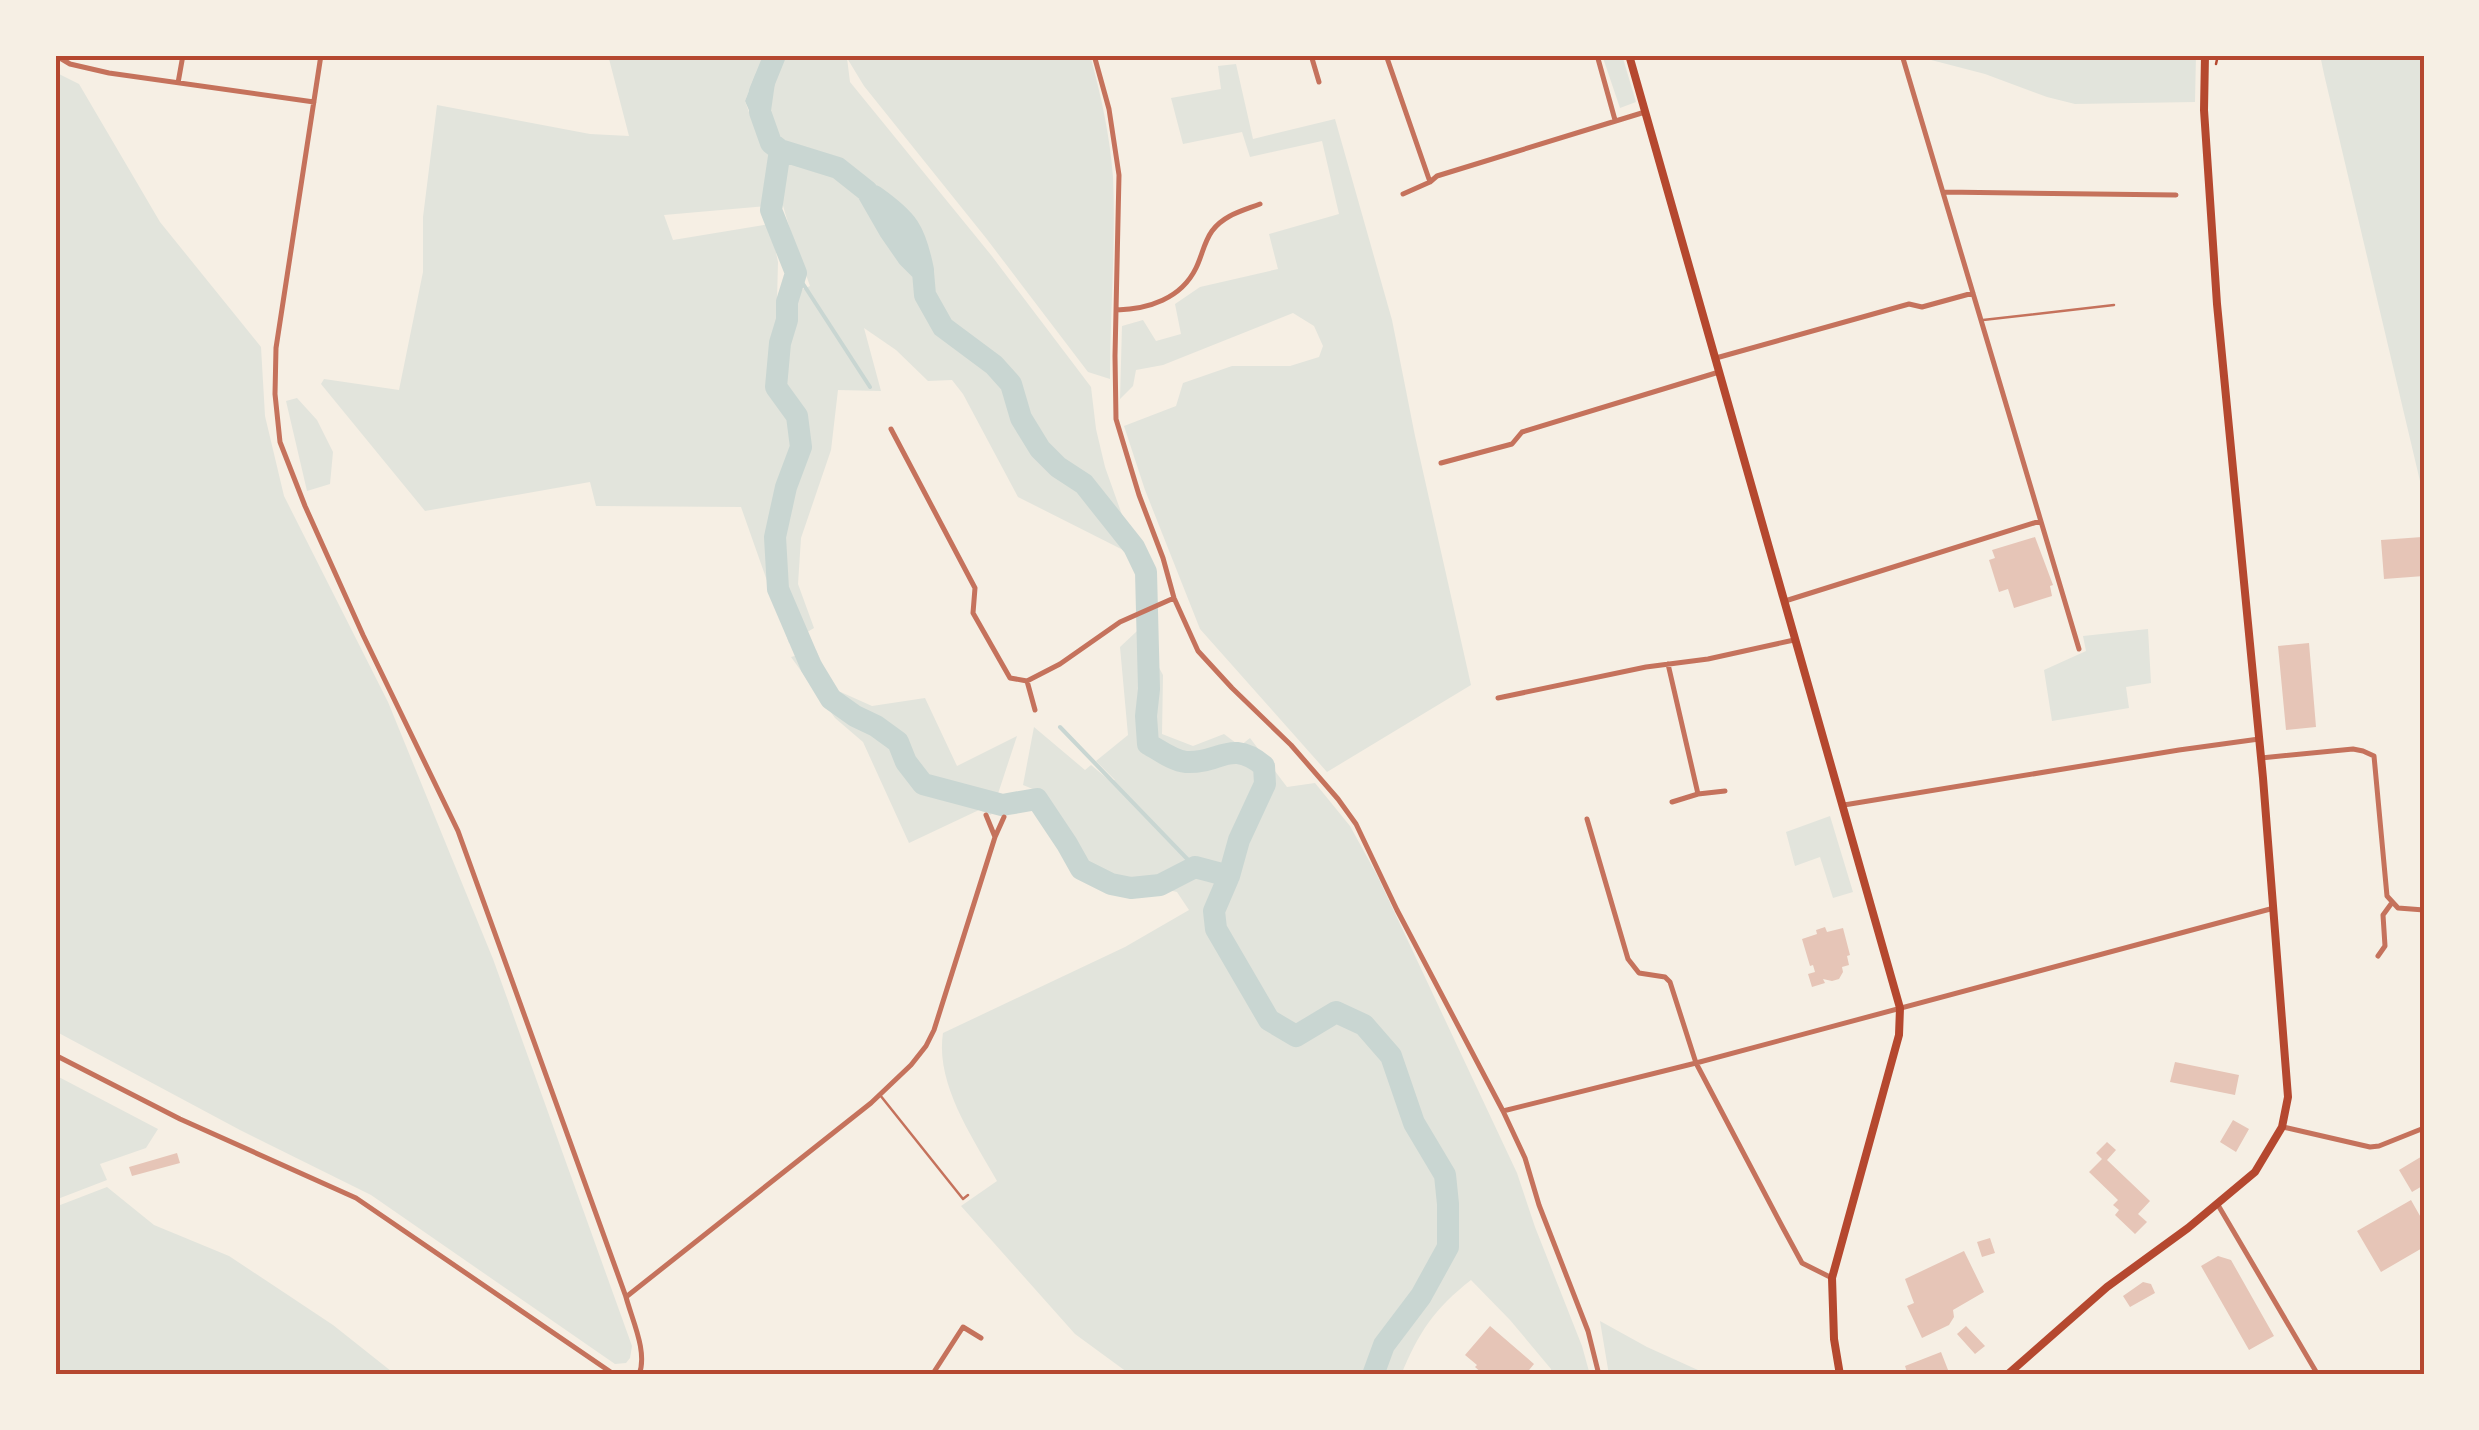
<svg xmlns="http://www.w3.org/2000/svg" width="2479" height="1430" font-family="Manrope,sans-serif">
  <style>
    .green { fill: #e2e4dc }
    .water { fill: #c9d6d2 }
    .lines { fill: none; stroke-linecap: round; stroke-linejoin: round }
    .stream { stroke: #c9d6d2; stroke-width: 4 }
    .river { stroke: #c9d6d2; stroke-width: 22 }
    .building { fill: #e6c5b7 }
    .path { stroke: #b5482f; stroke-width: 2.5 }
    .service { stroke: #c5725c; stroke-width: 2.5 }
    .minor { stroke: #c5725c; stroke-width: 5 }
    .secondary { stroke: #b5482f; stroke-width: 8 }
    .neatline { fill: none; stroke: #b5482f; stroke-width: 4 }
  </style>
  <rect width="100%" height="100%" fill="#f6efe4"/>
  <!-- green -->
  <path class="green" d="M 608,55 L 768,55 L 755,75 L 745,101 L 750,115 L 770,147 L 772,161 L 765,186 L 766,206 L 664,215 L 673,240 L 770,224 L 778,262 L 777,301 L 810,286 C 791,233 769,175 770,118 C 770,97 775,75 779,55 L 1090,55 C 1101,95 1110,136 1113,177 C 1116,245 1110,312 1110,379 L 1088,372 L 986,238 L 864,86 L 847,58 L 850,82 L 991,255 L 1091,387 L 1096,429 L 1105,467 L 1137,557 L 1018,497 L 963,394 L 952,380 L 928,381 L 896,350 L 864,328 L 881,391 L 838,390 L 831,450 L 801,538 L 798,584 L 814,628 L 789,643 L 741,507 L 596,506 L 590,482 L 425,511 L 321,384 L 324,379 L 399,390 L 423,272 L 423,217 L 437,105 L 590,134 L 629,136 Z
    M 1602,55 L 1622,55 L 1636,102 L 1620,108 Z
    M 1912,55 L 2196,55 L 2195,102 L 2075,104 L 2047,97 L 1985,74 Z
    M 2320,55 L 2424,55 L 2424,498 L 2324,74 Z
    M 1236,64 L 1253,139 L 1335,119 L 1392,320 L 1415,436 L 1471,685 L 1327,772 L 1200,629 L 1145,490 L 1124,426 L 1176,406 L 1183,383 L 1232,366 L 1290,366 L 1319,357 L 1323,346 L 1314,326 L 1293,313 L 1163,365 L 1136,370 L 1133,386 L 1120,399 L 1122,326 L 1143,320 L 1156,341 L 1181,334 L 1175,304 L 1200,287 L 1278,269 L 1269,234 L 1339,214 L 1322,141 L 1250,157 L 1242,132 L 1183,144 L 1171,98 L 1221,89 L 1218,66 Z
    M 55,72 L 79,84 L 160,222 L 261,347 L 265,416 L 284,496 L 388,702 L 493,959 L 632,1346 L 630,1358 L 626,1363 L 615,1364 L 371,1195 L 240,1130 L 55,1031 Z
    M 297,398 L 317,420 L 333,452 L 330,484 L 307,491 L 286,401 Z
    M 1152,617 L 1157,664 L 1163,675 L 1162,734 L 1193,746 L 1224,734 L 1240,746 L 1250,738 L 1287,787 L 1315,783 L 1350,826 L 1377,875 L 1517,1173 L 1535,1227 L 1582,1346 L 1590,1375 L 1551,1375 L 1551,1369 L 1510,1320 L 1471,1280 C 1434,1309 1419,1332 1401,1375 L 1131,1375 L 1075,1334 L 961,1206 L 997,1181 C 973,1138 935,1084 943,1033 L 1125,947 L 1189,910 L 1177,892 L 1164,889 L 1163,881 L 1142,883 L 1113,880 L 1083,866 L 1040,792 L 1023,785 L 1034,727 L 1085,770 L 1091,765 L 1110,781 L 1115,780 L 1096,761 L 1128,735 L 1120,647 Z
    M 2148,629 L 2151,683 L 2126,687 L 2129,708 L 2052,721 L 2044,670 L 2086,651 L 2083,636 Z
    M 816,650 L 834,689 L 872,706 L 925,698 L 957,766 L 1017,736 L 991,815 L 979,810 L 909,843 L 863,742 L 835,718 L 791,657 Z
    M 1830,816 L 1853,892 L 1833,898 L 1820,857 L 1795,866 L 1786,832 Z
    M 55,1075 L 158,1129 L 146,1148 L 100,1164 L 107,1180 L 55,1200 Z
    M 107,1187 L 154,1225 L 229,1256 L 333,1325 L 396,1375 L 55,1375 L 55,1207 Z
    M 1600,1321 L 1647,1347 L 1709,1375 L 1609,1375 Z"/>
  <!-- water -->
  <path class="water" d="M 768,55 L 779,55 L 770,118 L 756,127 L 745,101 L 755,75 Z"/>
  <g class="lines">
    <!-- stream -->
    <path class="stream" d="M 796,273 L 870,387
      M 1060,727 L 1195,867"/>
    <!-- river -->
    <path class="river" d="M 775,55 L 760,92 L 760,112 L 771,143 L 780,150 L 838,168 L 867,191 L 890,231 L 908,257 L 923,272 L 925,295 L 943,327 L 994,365 L 1011,384 L 1021,418 L 1040,449 L 1058,467 L 1084,484 L 1134,547 L 1146,572 L 1149,689 L 1146,716 L 1148,744 C 1159,750 1173,761 1186,762 C 1220,764 1230,738 1264,766 L 1265,784 L 1239,840 L 1229,876 L 1214,911 L 1216,929 L 1269,1020 L 1296,1036 L 1336,1012 L 1364,1025 L 1391,1056 L 1414,1123 L 1445,1175 L 1448,1204 L 1448,1247 L 1421,1296 L 1384,1345 L 1373,1375
      M 780,150 L 771,210 L 796,273 L 787,302 L 787,320 L 780,343 L 776,387 L 797,416 L 801,447 L 786,487 L 775,537 L 778,589 L 811,666 L 831,699 L 855,716 L 876,726 L 898,742 L 906,762 L 923,784 L 1002,805 L 1037,799 L 1067,844 L 1081,869 L 1111,884 L 1131,888 L 1160,885 L 1195,867 L 1229,876
      M 874,196 C 908,220 915,230 923,270"/>
  </g>
  <!-- building -->
  <path class="building" d="M 2035,537 L 2053,585 L 2050,586 L 2052,596 L 2014,608 L 2008,589 L 1999,592 L 1989,560 L 1995,558 L 1992,550 Z
    M 2422,537 L 2424,576 L 2384,579 L 2381,540 Z
    M 2309,643 L 2316,727 L 2286,730 L 2278,646 Z
    M 1825,927 L 1827,932 L 1843,928 L 1850,955 L 1847,956 L 1849,965 L 1842,967 L 1843,972 L 1839,979 L 1832,981 L 1823,979 L 1825,983 L 1812,987 L 1808,974 L 1815,972 L 1813,965 L 1810,966 L 1802,939 L 1817,934 L 1816,930 Z
    M 2175,1062 L 2239,1075 L 2235,1095 L 2170,1082 Z
    M 2233,1120 L 2249,1129 L 2236,1152 L 2220,1142 Z
    M 2107,1142 L 2116,1150 L 2107,1160 L 2150,1201 L 2138,1214 L 2147,1222 L 2135,1234 L 2115,1215 L 2119,1210 L 2113,1205 L 2118,1200 L 2089,1172 L 2102,1159 L 2096,1153 Z
    M 177,1153 L 180,1163 L 132,1176 L 129,1167 Z
    M 2424,1155 L 2424,1185 L 2412,1192 L 2399,1170 Z
    M 2411,1200 L 2424,1223 L 2424,1247 L 2381,1272 L 2357,1231 Z
    M 1990,1238 L 1995,1253 L 1982,1257 L 1977,1242 Z
    M 1964,1251 L 1984,1292 L 1953,1310 L 1954,1317 L 1949,1325 L 1922,1338 L 1907,1306 L 1914,1303 L 1905,1279 Z
    M 2218,1256 L 2231,1260 L 2274,1336 L 2249,1350 L 2201,1266 Z
    M 2143,1282 L 2151,1284 L 2155,1293 L 2130,1307 L 2123,1296 Z
    M 1490,1326 L 1534,1364 L 1525,1375 L 1484,1375 L 1475,1367 L 1477,1365 L 1465,1355 Z
    M 1966,1326 L 1985,1346 L 1975,1354 L 1957,1334 Z
    M 1941,1352 L 1950,1375 L 1908,1375 L 1905,1366 Z"/>
  <g class="lines">
    <!-- path -->
    <path class="path" d="M 2216,64 L 2218,55"/>
    <!-- service -->
    <path class="service" d="M 1983,320 L 2114,305
      M 880,1095 L 963,1199 L 968,1195"/>
    <!-- minor -->
    <path class="minor" d="M 55,55 L 70,64 L 109,73 L 314,102
      M 321,55 L 276,348 L 275,394 L 280,442 L 305,506 L 363,635 L 458,831 L 626,1297 C 632,1320 648,1352 639,1375
      M 1094,55 L 1109,109 L 1119,175 L 1115,356 L 1116,419 L 1139,495 L 1163,558 L 1174,598 L 1198,651 L 1232,688 L 1291,745 L 1338,799 L 1356,824 L 1397,910 L 1503,1111 L 1525,1158 L 1539,1205 L 1588,1331 L 1599,1375
      M 1311,55 L 1319,82
      M 1386,55 L 1430,182
      M 1597,55 L 1615,120
      M 1902,55 L 2079,649
      M 178,83 L 183,55
      M 1943,192 L 2176,195
      M 1403,194 L 1430,182 L 1437,176 L 1645,112
      M 1117,310 C 1148,309 1181,299 1196,268 C 1202,256 1204,242 1212,231 C 1224,215 1242,211 1260,204
      M 1716,358 L 1909,304 L 1922,307 L 1973,293
      M 891,429 L 975,588 L 973,613 L 1010,678 L 1027,681 L 1060,664 L 1120,622 L 1174,598
      M 1441,463 L 1512,444 L 1522,432 L 1719,372
      M 1785,601 L 2040,521
      M 1668,664 L 1698,794 L 1725,791
      M 1027,681 L 1035,710
      M 1498,698 L 1646,667 L 1708,659 L 1794,640
      M 2261,758 L 2353,749 L 2363,751 L 2374,756 L 2387,896 L 2398,908 L 2424,910
      M 1672,802 L 1698,794
      M 1844,805 L 2179,750 L 2259,739
      M 1587,819 L 1628,959 L 1639,973 L 1665,977 L 1670,982 L 1696,1063 L 1783,1228 L 1802,1263 L 1832,1278
      M 995,837 L 1004,817
      M 2378,956 L 2385,946 L 2383,915 L 2391,904
      M 55,1055 L 180,1119 L 356,1198 L 615,1375
      M 1503,1111 L 1696,1063 L 2274,908
      M 2283,1127 L 2370,1147 L 2379,1146 L 2424,1128
      M 2218,1205 L 2318,1375
      M 626,1297 L 871,1103 L 911,1065 L 926,1046 L 934,1030 L 995,837 L 986,815
      M 932,1375 L 963,1327 L 981,1338"/>
    <!-- secondary -->
    <path class="secondary" d="M 1629,55 L 1900,1008 L 1899,1035 L 1832,1278 L 1834,1339 L 1840,1375
      M 2007,1375 L 2107,1287 L 2188,1228 L 2255,1172 L 2282,1127 L 2288,1097 L 2263,778 L 2217,304 L 2204,110 L 2205,55"/>
  </g>
  <!-- border -->
  <rect width="2479" height="1430" fill="none" stroke="#f6efe4" stroke-width="115"/>
  <rect x="58" y="58" width="2364" height="1314" class="neatline"/>
</svg>
